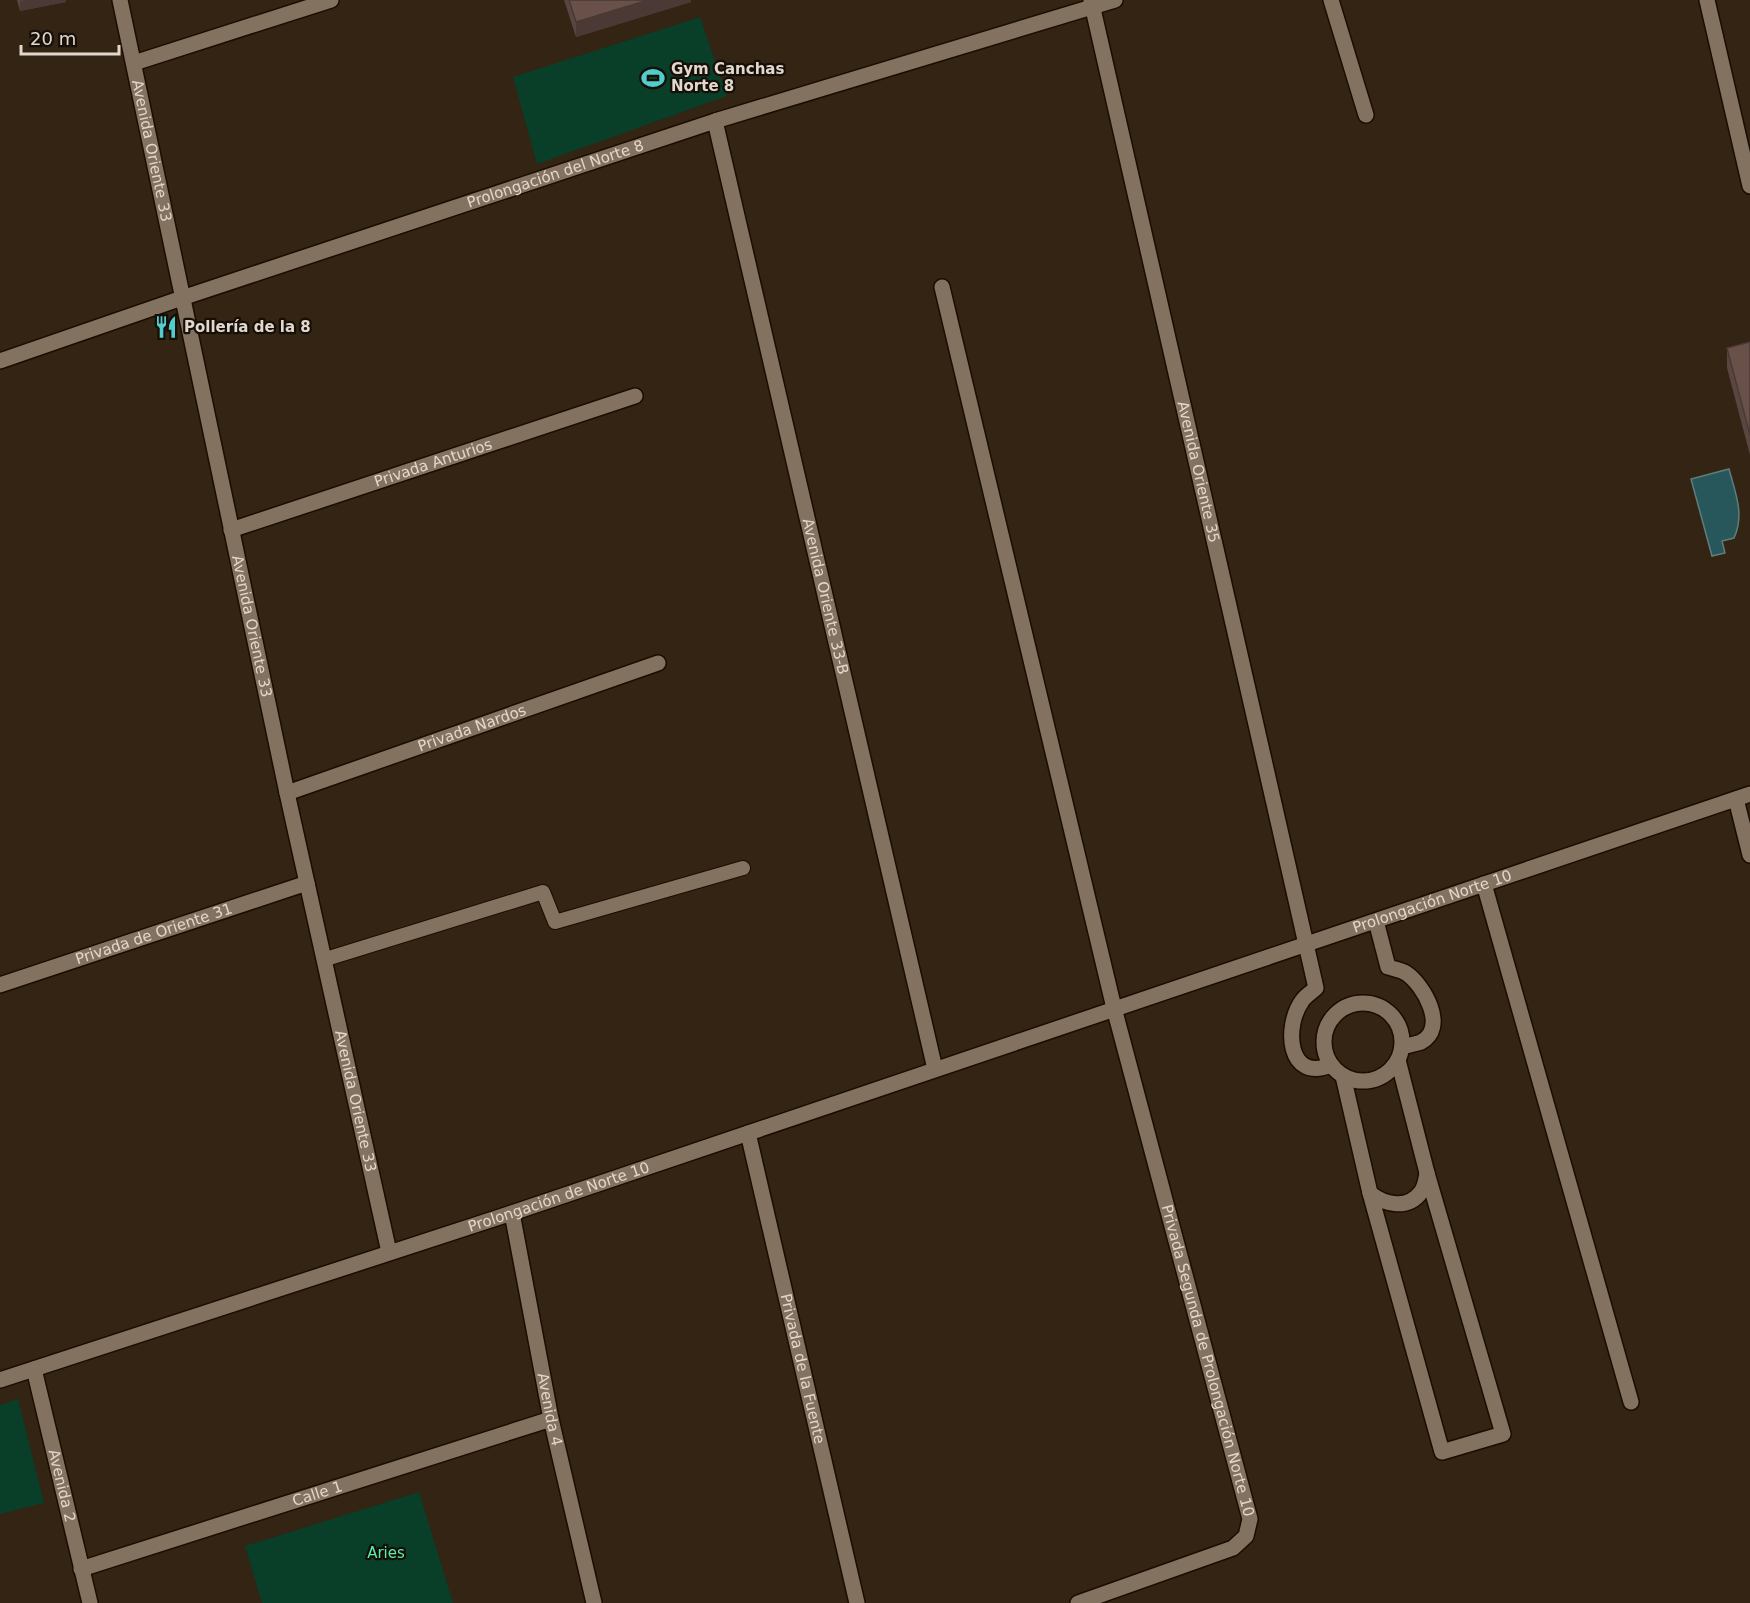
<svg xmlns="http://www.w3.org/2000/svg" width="1750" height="1603" font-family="'DejaVu Sans',sans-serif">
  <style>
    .green { fill: #093e29 }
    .water { fill: #28575b; stroke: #607d7d; stroke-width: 1.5 }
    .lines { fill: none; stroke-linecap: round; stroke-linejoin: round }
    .service-casing { stroke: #1a0d01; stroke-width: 16 }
    .minor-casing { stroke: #1a0d01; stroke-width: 18 }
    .service { stroke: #847260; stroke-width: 14 }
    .minor { stroke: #847260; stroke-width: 15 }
    .wall { fill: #5a4640 }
    .shaded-wall { fill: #4a3934 }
    .building { fill: #69514a; stroke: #4a3934; stroke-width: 1.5 }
    .labels { text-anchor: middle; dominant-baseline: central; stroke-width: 4.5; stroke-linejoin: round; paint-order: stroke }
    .poi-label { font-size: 15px; font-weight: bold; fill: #e2d7cd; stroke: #150f08; text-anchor: start }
    .street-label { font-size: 15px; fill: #e2d7cd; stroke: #150f08 }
    .park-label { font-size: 15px; fill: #58eead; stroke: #150f08 }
  </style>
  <rect width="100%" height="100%" fill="#332414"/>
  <!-- green -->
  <path class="green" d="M 700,17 L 727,96 L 537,164 L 513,77 Z
    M 18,1399 L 44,1503 L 0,1514 L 0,1405 Z
    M 419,1492 L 453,1603 L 262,1603 L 245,1546 Z"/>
  <!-- water -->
  <path class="water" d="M 1729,469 C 1735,492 1745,514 1734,538 L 1722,541 L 1725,553 L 1712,556 L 1691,479 Z"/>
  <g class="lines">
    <!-- service casing -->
    <g class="service-casing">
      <path id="service" d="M 326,959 L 543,892 L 555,922 L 743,868"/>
    </g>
    <!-- minor casing -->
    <g class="minor-casing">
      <g id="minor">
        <path id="s1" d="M 120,0 L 287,793 L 389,1252"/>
        <path id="s2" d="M 1091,0 L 1316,988 C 1312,992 1305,996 1302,1001 C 1284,1026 1287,1083 1331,1065"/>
        <path d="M 1331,0 L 1366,115"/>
        <path d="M 1707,0 L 1750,186"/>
        <path d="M 134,63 L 331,0"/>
        <path id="s3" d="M 715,121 L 935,1069"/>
        <path id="s4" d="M 942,287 L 1114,1008 L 1250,1519 L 1246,1536 L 1233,1548 L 1078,1603"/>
        <path id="s5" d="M 0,361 L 182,298 L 715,121 L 1115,0"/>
        <path id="s6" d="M 231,530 L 635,396"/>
        <path id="s7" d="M 287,793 L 658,663"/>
        <path d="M 1736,799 L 1750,855"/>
        <path d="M 1484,884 L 1631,1402"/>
        <path d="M 1376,921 L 1388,967 C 1394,969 1401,970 1406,973 C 1424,985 1448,1028 1421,1042 C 1416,1044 1408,1045 1403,1047"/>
        <path id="s8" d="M 0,985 L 307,883"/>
        <circle cx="1363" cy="1042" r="39"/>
        <path d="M 1343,1076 L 1370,1193 C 1385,1205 1408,1210 1421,1192 C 1425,1187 1426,1179 1427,1173 L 1398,1060"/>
        <path id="s9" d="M 748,1133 L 857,1603"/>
        <path d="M 1370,1193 L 1442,1452 L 1503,1434 L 1427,1173"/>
        <path id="s10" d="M 512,1213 L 551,1419 L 594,1603"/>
        <path id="s11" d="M 34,1369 L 90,1603"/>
        <path id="s12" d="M 0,1380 L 512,1213 L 1750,794"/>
        <path id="s13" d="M 81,1569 L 551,1419"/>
      </g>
    </g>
    <!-- service -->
    <use href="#service" class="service"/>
    <!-- minor -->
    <use href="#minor" class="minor"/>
  </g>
  <!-- wall -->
  <path class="wall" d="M 17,0 L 66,0 L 66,2 L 20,11 Z
    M 564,0 L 691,0 L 691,2 L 576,37 Z
    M 1750,342 L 1750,455 L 1727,368 L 1727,348 Z"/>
  <!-- shaded-wall -->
  <path class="shaded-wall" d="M 26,0 L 66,0 L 66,2 L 20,11 L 20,1 Z
    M 648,0 L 691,0 L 691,2 L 576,37 L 576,22 Z"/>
  <!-- building -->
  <path class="building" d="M 569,0 L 648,0 L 576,22 Z
    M 1750,342 L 1750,435 L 1727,348 Z"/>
  <!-- icons -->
  <defs>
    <g id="stadium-bare" transform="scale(1.8)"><path d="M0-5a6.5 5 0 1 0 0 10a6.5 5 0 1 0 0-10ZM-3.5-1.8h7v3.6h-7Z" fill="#52cdcd" stroke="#150f08" stroke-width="2.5" paint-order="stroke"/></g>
    <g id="restaurant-bare" transform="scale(1.8)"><path d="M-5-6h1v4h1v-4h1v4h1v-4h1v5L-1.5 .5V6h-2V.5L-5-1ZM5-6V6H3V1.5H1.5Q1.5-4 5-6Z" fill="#52cdcd" stroke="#150f08" stroke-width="2.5" paint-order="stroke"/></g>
  </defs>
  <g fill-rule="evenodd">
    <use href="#stadium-bare" x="653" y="78"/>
    <use href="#restaurant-bare" x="166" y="327"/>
  </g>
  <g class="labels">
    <!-- poi labels -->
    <g class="poi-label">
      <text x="671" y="69">Gym Canchas<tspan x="671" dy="17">Norte 8</tspan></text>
      <text x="184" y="327">Pollería de la 8</text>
    </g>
    <!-- street labels -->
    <g class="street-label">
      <text stroke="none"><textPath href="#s1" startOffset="154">Avenida Oriente 33</textPath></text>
      <text stroke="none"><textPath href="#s5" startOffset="586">Prolongación del Norte 8</textPath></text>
      <text stroke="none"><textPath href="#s6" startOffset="213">Privada Anturios</textPath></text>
      <text stroke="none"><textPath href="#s2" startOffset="484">Avenida Oriente 35</textPath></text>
      <text stroke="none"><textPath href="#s3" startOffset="488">Avenida Oriente 33-B</textPath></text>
      <text stroke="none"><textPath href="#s1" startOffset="640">Avenida Oriente 33</textPath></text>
      <text stroke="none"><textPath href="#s7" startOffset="196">Privada Nardos</textPath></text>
      <text stroke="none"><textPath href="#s12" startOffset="1510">Prolongación Norte 10</textPath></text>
      <text stroke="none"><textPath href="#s8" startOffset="162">Privada de Oriente 31</textPath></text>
      <text stroke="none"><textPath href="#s1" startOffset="1126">Avenida Oriente 33</textPath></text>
      <text stroke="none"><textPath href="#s12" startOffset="588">Prolongación de Norte 10</textPath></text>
      <text stroke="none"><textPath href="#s4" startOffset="1106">Privada Segunda de Prolongación Norte 10</textPath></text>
      <text stroke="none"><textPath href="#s9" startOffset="242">Privada de la Fuente</textPath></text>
      <text stroke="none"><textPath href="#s10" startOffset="200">Avenida 4</textPath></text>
      <text stroke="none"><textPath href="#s11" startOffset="120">Avenida 2</textPath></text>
      <text stroke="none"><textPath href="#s13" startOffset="248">Calle 1</textPath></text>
    </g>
    <!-- park labels -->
    <g class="park-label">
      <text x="386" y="1553">Aries</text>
    </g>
  </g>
  <!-- scale -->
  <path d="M21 45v9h98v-9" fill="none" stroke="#e2d7cd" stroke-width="3"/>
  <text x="30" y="45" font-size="18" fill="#e2d7cd" stroke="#150f08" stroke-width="4.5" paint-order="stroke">20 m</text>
</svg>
